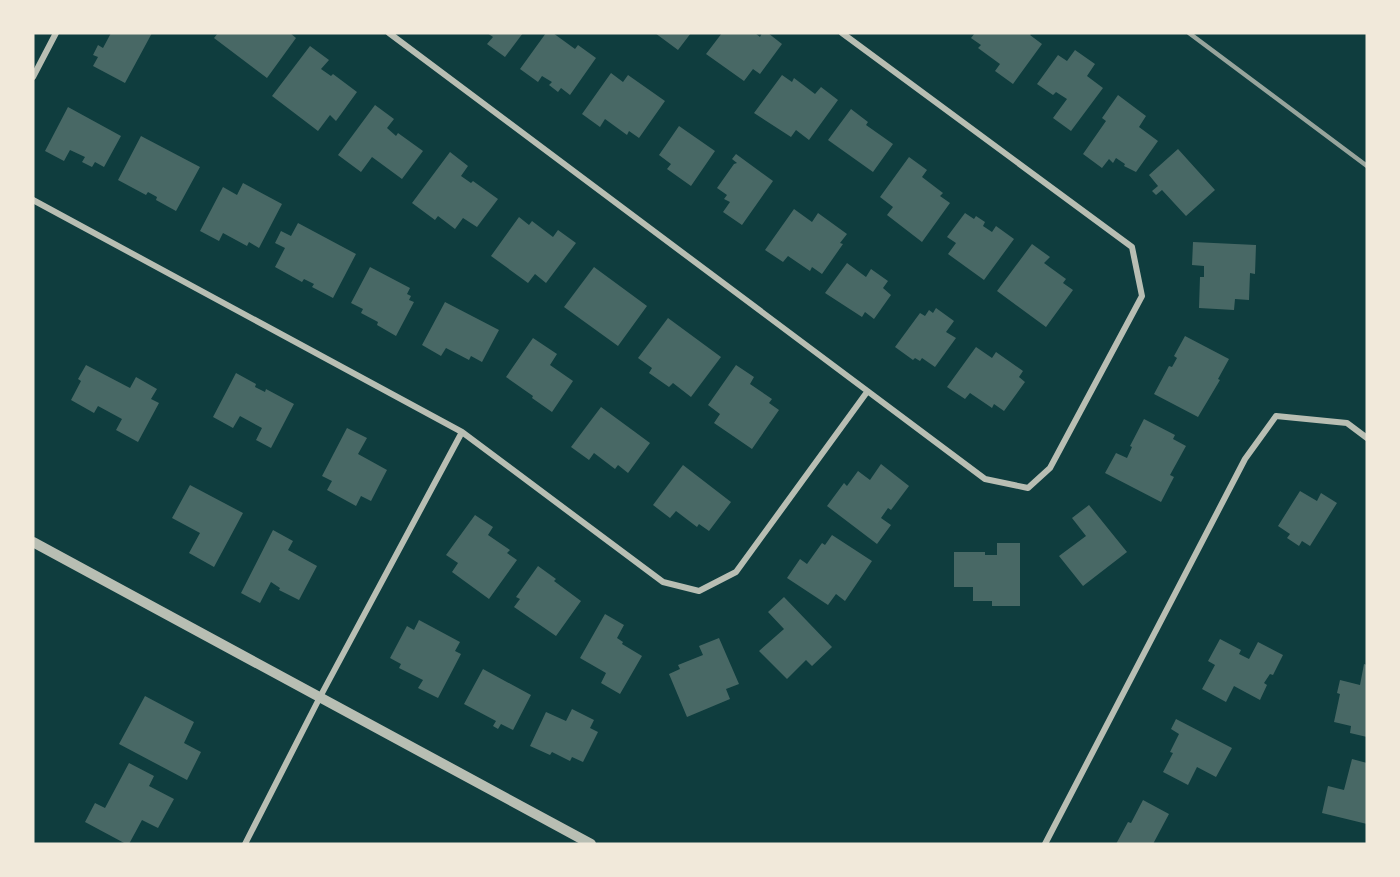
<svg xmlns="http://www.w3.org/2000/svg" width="1400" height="877" font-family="'Source Sans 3',sans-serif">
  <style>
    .building { fill: #486865 }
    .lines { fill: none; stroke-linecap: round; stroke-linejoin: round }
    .minor { stroke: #b8beb3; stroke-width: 6 }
    .tertiary { stroke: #b8beb3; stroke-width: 10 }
    .rail { stroke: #97a49c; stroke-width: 4.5 }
  </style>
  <rect width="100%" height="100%" fill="#0f3d3e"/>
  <!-- building -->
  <path class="building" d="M 111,33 L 152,33 L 125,83 L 93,66 L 98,57 L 93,55 L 98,45 L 103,48 Z
    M 218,33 L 290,33 L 296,38 L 267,78 L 214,38 Z
    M 487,33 L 523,33 L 505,57 L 487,44 L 493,37 Z
    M 546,33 L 553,33 L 575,49 L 578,45 L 596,58 L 570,95 L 561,88 L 558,92 L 549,85 L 552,82 L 542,76 L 538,82 L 520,69 Z
    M 655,33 L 691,33 L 678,50 Z
    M 722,33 L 755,33 L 760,37 L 762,33 L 768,33 L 782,44 L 760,74 L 753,69 L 744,81 L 706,54 Z
    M 975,33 L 1032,33 L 1030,35 L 1042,44 L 1013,84 L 995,71 L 1000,64 L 978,48 L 981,45 L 971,38 Z
    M 310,46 L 329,60 L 321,69 L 331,76 L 333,74 L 357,92 L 336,121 L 330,115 L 318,131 L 272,96 Z
    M 1075,50 L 1095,64 L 1087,76 L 1103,88 L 1071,131 L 1053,118 L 1067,99 L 1056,92 L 1053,95 L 1037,84 L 1058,55 L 1067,61 Z
    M 611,73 L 623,82 L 628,75 L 665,101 L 639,138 L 629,131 L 627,135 L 605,119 L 600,127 L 582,114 Z
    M 782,75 L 792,82 L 794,78 L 815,94 L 821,87 L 838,100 L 809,140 L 796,130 L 791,137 L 754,113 Z
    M 1118,95 L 1146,116 L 1139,127 L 1158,141 L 1136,172 L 1124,166 L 1125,164 L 1116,158 L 1113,163 L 1109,159 L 1102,168 L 1083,154 L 1106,121 L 1102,118 Z
    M 375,105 L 394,119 L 387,128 L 396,136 L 398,133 L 423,151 L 402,179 L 372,157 L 361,172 L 338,155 Z
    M 68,107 L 121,136 L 104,167 L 95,162 L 92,167 L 82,162 L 85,157 L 70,150 L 64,161 L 45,151 Z
    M 851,109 L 868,122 L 866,125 L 893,144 L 873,172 L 828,140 Z
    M 679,126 L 715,151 L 691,186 L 667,169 L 671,164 L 659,155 Z
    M 141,136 L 200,167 L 176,211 L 156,200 L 157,197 L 148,192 L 146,195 L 118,180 Z
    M 1178,149 L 1215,190 L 1186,216 L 1162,190 L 1156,195 L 1152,191 L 1158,186 L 1149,175 Z
    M 450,152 L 468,166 L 461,176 L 471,183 L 473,181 L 498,199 L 477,227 L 463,218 L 455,229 L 438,216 L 435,220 L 412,203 Z
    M 736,154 L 773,181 L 742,225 L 723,212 L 730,202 L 724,199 L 727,195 L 717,188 L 734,164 L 737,163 L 732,159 Z
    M 909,157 L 927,170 L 922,177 L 943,193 L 940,196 L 950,203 L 922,242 L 887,215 L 893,207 L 880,197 Z
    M 243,183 L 282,204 L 259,248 L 249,242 L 247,246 L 223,233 L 219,241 L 200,231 L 223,187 L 237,195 Z
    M 794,209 L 812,222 L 818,213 L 847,234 L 840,243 L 843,244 L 822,274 L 812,267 L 810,271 L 788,256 L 783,262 L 765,250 Z
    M 965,213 L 974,219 L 976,216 L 985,222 L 983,226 L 992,232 L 996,226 L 1014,239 L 984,280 L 948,254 L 956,243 L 947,237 Z
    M 519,217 L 529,225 L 532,221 L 553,237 L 558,230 L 576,243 L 546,283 L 535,274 L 528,283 L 491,256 Z
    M 298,223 L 356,254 L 333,298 L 312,287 L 314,284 L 304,279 L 302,282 L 275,267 L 285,248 L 275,243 L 281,231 L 291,236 Z
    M 1193,242 L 1256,245 L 1255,274 L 1250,273 L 1249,300 L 1235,299 L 1234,310 L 1199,308 L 1200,277 L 1204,277 L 1204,266 L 1192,265 Z
    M 1032,244 L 1050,257 L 1044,263 L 1066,279 L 1063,283 L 1073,290 L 1046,327 L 997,291 Z
    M 847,263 L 866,277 L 871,269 L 888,281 L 883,288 L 891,295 L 874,319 L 865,312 L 862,317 L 825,293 Z
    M 370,267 L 410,288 L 407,294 L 411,296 L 409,300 L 414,302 L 396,336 L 377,325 L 378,322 L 361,313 L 363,309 L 351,303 Z
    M 594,267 L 647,306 L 618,346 L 564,307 Z
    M 445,302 L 499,330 L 482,362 L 471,356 L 469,360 L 446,348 L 441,356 L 422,345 Z
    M 936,308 L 954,321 L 946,332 L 956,338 L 935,367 L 922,358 L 920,361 L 915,358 L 913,360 L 895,347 L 920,313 L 925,316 L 929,310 L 933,313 Z
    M 668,318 L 721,357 L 691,397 L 673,383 L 669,387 L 649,373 L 652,368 L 638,358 Z
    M 1185,336 L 1229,359 L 1218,379 L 1220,380 L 1198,417 L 1154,394 L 1169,366 L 1172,367 L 1177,358 L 1174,356 Z
    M 533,338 L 557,354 L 550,365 L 573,381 L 552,412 L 532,398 L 533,396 L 506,377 Z
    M 976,347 L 992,358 L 996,352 L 1023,371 L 1019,377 L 1025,382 L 1004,411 L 994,404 L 992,408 L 970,393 L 965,399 L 947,387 Z
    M 86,365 L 130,388 L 136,377 L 157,389 L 151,399 L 159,403 L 138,442 L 116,430 L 122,419 L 98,406 L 94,413 L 71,400 L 81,381 L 78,379 Z
    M 736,365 L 754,377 L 750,384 L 772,399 L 769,403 L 779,410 L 752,449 L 714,423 L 720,414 L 708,405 Z
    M 236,373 L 256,384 L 255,387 L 265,392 L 266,389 L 294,404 L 271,448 L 256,440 L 262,428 L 240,416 L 233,428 L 213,417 Z
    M 601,407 L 650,443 L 628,473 L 618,465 L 615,469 L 594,453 L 589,460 L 571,447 Z
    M 1144,419 L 1175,435 L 1173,439 L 1186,446 L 1170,475 L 1174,477 L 1161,502 L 1105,473 L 1116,453 L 1127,458 L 1132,447 L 1130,446 Z
    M 347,428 L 367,438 L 358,454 L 387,470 L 371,501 L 361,496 L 356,506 L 327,490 L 332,481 L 322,476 Z
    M 881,464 L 909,486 L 891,510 L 888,508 L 881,518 L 891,525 L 877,544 L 827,506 L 844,483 L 847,486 L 858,471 L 870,480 Z
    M 683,465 L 731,502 L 709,531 L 699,524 L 697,527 L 676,511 L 670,518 L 653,505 Z
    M 190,485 L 243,513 L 214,567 L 189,553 L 200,533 L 172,518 Z
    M 1300,491 L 1317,501 L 1321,493 L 1337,503 L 1310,546 L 1302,541 L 1299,546 L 1287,538 L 1290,534 L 1278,526 Z
    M 1089,505 L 1127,552 L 1083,586 L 1059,556 L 1086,536 L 1072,518 Z
    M 475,515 L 493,527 L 488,535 L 510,550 L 507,553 L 517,560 L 489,599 L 452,572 L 458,563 L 446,555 Z
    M 273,530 L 293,541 L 288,550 L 317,566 L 299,600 L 279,590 L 280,588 L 271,582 L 260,603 L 241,593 Z
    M 832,535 L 872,561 L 845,601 L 836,594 L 828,605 L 787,578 L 800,559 L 807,564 L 822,543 L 825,545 Z
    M 997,543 L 1020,543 L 1020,606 L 992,606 L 992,601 L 973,601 L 973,587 L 954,587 L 954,552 L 985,552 L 985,555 L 997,555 Z
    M 538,566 L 556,579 L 554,581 L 581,601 L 556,636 L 514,607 L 520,599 L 516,597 Z
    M 784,597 L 832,647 L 812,666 L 806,660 L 787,679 L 759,651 L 784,629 L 768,612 Z
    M 605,614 L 624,625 L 617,638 L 623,642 L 622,644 L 642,656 L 620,694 L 601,683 L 606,673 L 580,658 Z
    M 419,620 L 460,642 L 455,651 L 461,654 L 438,698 L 418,688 L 423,680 L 399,668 L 401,664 L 390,658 L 407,626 L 414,630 Z
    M 719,638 L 739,684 L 726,689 L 730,699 L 687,717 L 669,674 L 680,669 L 678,665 L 703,655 L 699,646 Z
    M 1220,639 L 1241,650 L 1239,654 L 1249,659 L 1258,642 L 1283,655 L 1273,675 L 1270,674 L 1264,683 L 1267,685 L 1260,700 L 1234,686 L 1226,702 L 1202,689 L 1215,665 L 1208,661 Z
    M 1364,664 L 1367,665 L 1367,737 L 1350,733 L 1351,726 L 1334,722 L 1340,694 L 1337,693 L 1340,680 L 1360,685 Z
    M 483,669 L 531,695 L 513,730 L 501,724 L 498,729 L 493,726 L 496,721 L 464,704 Z
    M 145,696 L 194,722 L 184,743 L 201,752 L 187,780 L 119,744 Z
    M 572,709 L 594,720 L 590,728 L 598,732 L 583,762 L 572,757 L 570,761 L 552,752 L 550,755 L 530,746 L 546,712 L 566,721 Z
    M 1176,719 L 1232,748 L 1216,777 L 1197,767 L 1188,785 L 1163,772 L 1173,753 L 1170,752 L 1179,734 L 1171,729 Z
    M 1352,759 L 1367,763 L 1367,824 L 1322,813 L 1328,786 L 1344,790 Z
    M 129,763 L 154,776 L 149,786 L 174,799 L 158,828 L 142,820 L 129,844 L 126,844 L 85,822 L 95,803 L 105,808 Z
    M 1143,800 L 1169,814 L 1153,844 L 1116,844 L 1128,822 L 1131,823 Z"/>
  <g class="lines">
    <!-- minor -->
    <path class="minor" d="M 389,33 L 985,479 L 1028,488 L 1050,468 L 1142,296 L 1132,247 L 842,33
      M 33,77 L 56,33
      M 33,200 L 462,432 L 663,582 L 699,591 L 736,572 L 867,392
      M 245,844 L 320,697 L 462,432
      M 1045,844 L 1245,459 L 1276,416 L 1347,423 L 1367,438"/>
    <!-- tertiary -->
    <path class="tertiary" d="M 33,542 L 591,844"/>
    <!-- rail -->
    <path class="rail" d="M 1189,33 L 1367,166"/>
  </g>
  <!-- border -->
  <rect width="1400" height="877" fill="none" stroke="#f1e9da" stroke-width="69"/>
</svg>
